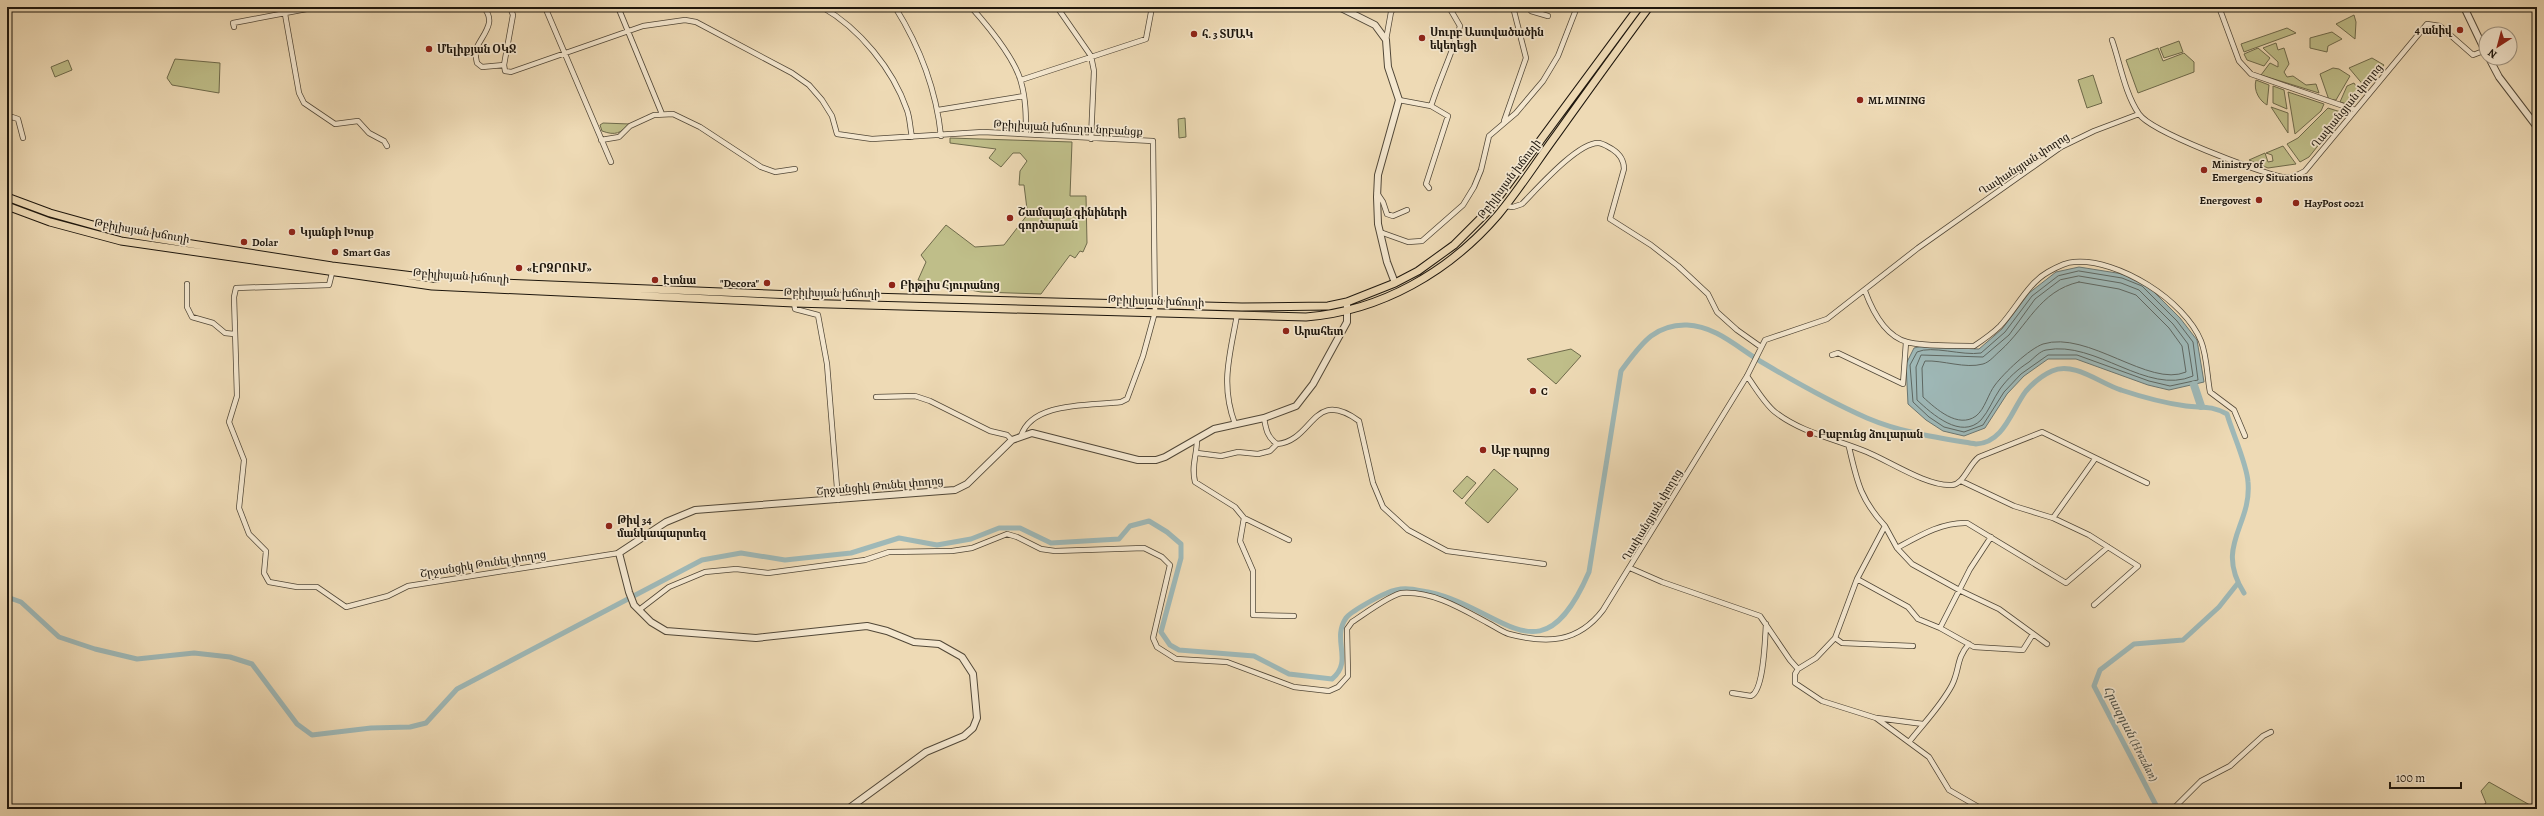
<svg xmlns="http://www.w3.org/2000/svg" width="2544" height="816" font-family="Alegreya,'Noto Serif Armenian',serif">
  <style>
    .green { fill: #bfbe89; stroke: #6e6a4b }
    .water { fill: #9eb8b7; stroke: #6a7773 }
    .lines { fill: none; stroke-linecap: round; stroke-linejoin: round }
    .shore { stroke: #5e6762; stroke-width: 1 }
    .canal { stroke: #9eb8b7; stroke-width: 5 }
    .river { stroke: #9eb8b7; stroke-width: 8 }
    .minor-casing { stroke: #514737; stroke-width: 6 }
    .tertiary-casing { stroke: #514737; stroke-width: 8 }
    .primary-casing { stroke: #1d160d; stroke-width: 9 }
    .minor { stroke: #f4e7cf; stroke-width: 4.5 }
    .tertiary { stroke: #f4e7cf; stroke-width: 6 }
    .primary { stroke: #eedab5; stroke-width: 7 }
    .poi-dot { fill: #8f2418; stroke: #f4e7cf; stroke-width: 1.5 }
    .labels { text-anchor: middle; dominant-baseline: central; stroke-width: 3.5; stroke-linejoin: round; paint-order: stroke }
    .poi-label { font-size: 11px; font-weight: bold; fill: #1d160d; stroke: #f4e7cf; text-anchor: start }
    .street-label { font-size: 11px; fill: #1d160d; stroke: #f4e7cf }
    .water-label { font-size: 12px; font-style: italic; fill: #4a4f48; stroke: #f4e7cf }
  </style>
  <rect width="100%" height="100%" fill="#eedab5"/>
  <filter id="stains"><feTurbulence type="fractalNoise" baseFrequency=".005" numOctaves="4"/><feColorMatrix values="0 0 0 0 .2 0 0 0 0 .09 0 0 0 0 .02 0 0 0 .5 -.17"/></filter>
  <radialGradient id="worn" r=".72"><stop offset=".6" stop-color="#630" stop-opacity="0"/><stop offset="1" stop-color="#630" stop-opacity=".3"/></radialGradient>
  <!-- green -->
  <path class="green" d="M 2354,15 L 2356,22 L 2355,39 L 2336,24 Z
    M 2287,28 L 2296,33 L 2244,52 L 2241,44 Z
    M 2332,32 L 2342,39 L 2328,46 L 2327,52 L 2310,48 L 2310,38 Z
    M 2179,41 L 2183,52 L 2164,58 L 2160,48 Z
    M 2276,43 L 2278,50 L 2284,48 L 2289,64 L 2284,72 L 2287,77 L 2293,76 L 2306,85 L 2316,84 L 2319,93 L 2261,75 L 2270,63 L 2278,67 L 2278,62 L 2263,48 Z
    M 2158,48 L 2163,61 L 2184,53 L 2194,62 L 2194,72 L 2138,93 L 2126,60 Z
    M 2258,48 L 2270,58 L 2264,66 L 2247,60 L 2244,54 Z
    M 2372,58 L 2384,65 L 2365,87 L 2349,68 Z
    M 175,59 L 220,63 L 219,93 L 172,85 L 167,78 Z
    M 68,60 L 72,70 L 55,77 L 51,67 Z
    M 2333,68 L 2339,69 L 2350,76 L 2336,100 L 2329,100 L 2320,74 Z
    M 2093,75 L 2102,103 L 2087,108 L 2078,80 Z
    M 2256,80 L 2269,85 L 2267,105 C 2260,101 2253,91 2256,80 Z
    M 2354,83 L 2361,94 L 2351,105 L 2340,102 L 2347,86 Z
    M 2273,86 L 2284,90 L 2287,109 L 2273,103 Z
    M 2288,92 L 2324,104 L 2321,111 L 2295,134 Z
    M 2271,107 L 2288,113 L 2288,133 Z
    M 2328,108 L 2344,113 L 2309,157 L 2300,162 L 2287,144 L 2298,138 Z
    M 1185,118 L 1186,137 L 1179,138 L 1178,119 Z
    M 603,123 L 630,124 C 620,133 616,136 602,131 L 600,125 Z
    M 950,138 L 1072,142 L 1070,196 L 1086,196 L 1087,243 L 1083,252 L 1080,251 L 1075,258 L 1070,255 L 1041,294 L 981,292 L 918,280 L 926,262 L 921,255 L 946,225 L 975,247 L 1004,245 L 1031,210 L 1027,209 L 1024,185 L 1019,185 L 1020,171 L 1027,161 L 1020,153 L 1013,153 L 1001,167 L 989,158 L 996,149 L 950,143 Z
    M 2283,146 L 2296,164 L 2268,168 L 2249,160 L 2265,153 L 2268,162 L 2273,161 L 2272,155 L 2266,153 Z
    M 1571,349 L 1581,356 L 1556,384 L 1527,359 Z
    M 1494,469 L 1518,489 L 1488,523 L 1465,503 Z
    M 1467,476 L 1476,483 L 1462,499 L 1453,491 Z
    M 2489,782 L 2537,809 L 2477,809 L 2486,803 L 2481,791 Z"/>
  <!-- water -->
  <path class="water" d="M 2079,267 L 2123,274 L 2144,282 L 2180,318 L 2197,340 L 2204,382 L 2169,390 L 2148,385 L 2076,359 L 2048,359 L 2024,376 L 2007,394 L 1985,428 L 1964,436 L 1943,431 L 1926,420 L 1908,404 L 1906,364 L 1914,348 C 1928,343 1962,349 1979,349 L 2002,329 L 2029,293 L 2056,272 Z"/>
  <g class="lines">
    <!-- shore -->
    <path class="shore" d="M 2079,271 L 2122,278 L 2142,286 L 2177,321 L 2193,342 L 2198,380 L 2170,386 L 2149,381 L 2077,355 L 2048,355 L 2021,374 L 2004,392 L 1983,425 L 1964,432 L 1944,427 L 1929,417 L 1913,402 L 1910,365 L 1917,352 C 1932,345 1962,356 1981,353 L 2005,332 L 2032,296 L 2058,276 Z
      M 2079,276 L 2121,283 L 2139,290 L 2173,324 L 2188,344 L 2193,376 C 2147,396 2096,340 2046,350 C 2040,351 2034,358 2029,362 C 2018,369 2008,378 2000,389 C 1993,399 1989,411 1981,420 C 1961,440 1932,414 1917,400 L 1916,367 L 1921,355 L 1983,357 L 2009,335 L 2035,299 L 2060,280 Z
      M 2079,282 L 2119,289 L 2136,295 L 2169,328 L 2182,346 L 2186,372 C 2149,388 2088,330 2043,344 C 2029,349 2004,373 1995,385 C 1988,394 1985,409 1976,416 C 1958,429 1936,409 1923,397 L 1922,368 L 1925,361 C 1943,360 1965,369 1983,364 C 1990,362 1995,355 2000,351 C 2028,326 2039,291 2079,282 Z"/>
    <!-- canal -->
    <path class="canal" d="M 7,597 L 21,602 L 59,637 L 95,649 L 137,659 L 194,653 L 230,657 L 252,664 L 297,724 L 312,735 L 371,728 L 410,727 L 426,723 L 457,689 L 702,560 L 741,553 L 785,560 L 851,553 L 899,538 L 937,545 L 971,539 L 999,528 L 1020,528 L 1051,543 L 1119,539 L 1130,526 L 1149,521 L 1167,532 L 1181,544 L 1181,558 L 1161,632 L 1170,645 L 1179,650 L 1254,656 L 1289,674 L 1332,679 C 1354,661 1331,640 1346,618 C 1350,612 1379,596 1387,593 C 1402,586 1412,589 1428,592 C 1504,608 1541,683 1589,572 L 1621,371 C 1640,346 1653,324 1687,325 C 1717,326 1740,350 1765,364 C 1797,383 1833,403 1867,418 C 1902,433 1940,438 1976,444 C 2004,443 2012,409 2026,391 C 2033,383 2043,375 2052,371 C 2074,361 2101,384 2121,390 C 2142,397 2164,403 2186,406 C 2203,408 2210,405 2227,414 C 2232,432 2247,464 2248,482 C 2252,526 2214,545 2244,593
      M 2158,809 L 2094,686 L 2100,670 L 2134,644 L 2183,640 L 2219,607 L 2238,583"/>
    <!-- river -->
    <path class="river" d="M 2194,385 L 2201,406"/>
    <!-- minor casing -->
    <g class="minor-casing">
      <path id="minor" d="M 483,7 C 497,21 484,33 477,47 C 474,52 476,58 477,63 L 482,67 L 504,65
        M 510,7 L 513,15 L 504,65 L 505,71 L 511,72 L 643,26 L 685,20 L 696,22 L 792,73 L 809,85 L 822,100 L 832,116 L 837,134 L 872,139 L 983,132 L 1153,141 L 1155,312 L 1143,356 L 1127,399 L 1121,402 C 1091,406 1032,401 1021,436
        M 545,7 L 611,162
        M 618,7 L 662,114
        M 822,7 C 859,28 893,69 907,110 C 910,118 910,128 912,137
        M 895,7 C 920,47 936,88 941,136
        M 971,7 C 987,25 1015,59 1021,82 C 1026,99 1026,117 1026,134
        M 1057,7 L 1091,56 L 1094,71 L 1091,139
        M 1530,7 L 1531,11 L 1548,16
        M 2219,7 L 2239,61 L 2251,74 L 2355,110
        M 285,14 L 299,93 L 304,103 L 335,124 L 358,121 L 369,133 L 384,141 L 387,146
        M 234,27 L 233,23 L 317,7
        M 1386,40 L 1391,12 L 1395,7
        M 2112,40 C 2120,63 2125,94 2139,114 C 2151,132 2258,172 2282,177 C 2290,179 2298,175 2305,171 L 2427,24 L 2440,26 L 2473,55 L 2486,50
        M 1021,80 L 1146,39 L 1152,7
        M 1399,100 L 1431,106 L 1448,116 L 1426,184 L 1429,188
        M 1431,106 C 1440,78 1452,54 1460,26 L 1449,7
        M 938,110 L 1024,96
        M 7,120 L 12,117 L 18,119 L 23,138
        M 1504,121 L 1526,58 L 1513,7
        M 601,140 L 619,137 L 630,126 L 654,115 L 673,114 L 700,127 L 761,167 L 775,172 L 795,169
        M 1377,193 L 1383,202 L 1387,214 L 1393,216 L 1407,210
        M 1505,206 L 1513,207 L 1522,204 C 1537,189 1577,143 1598,143 C 1603,143 1608,147 1612,149 C 1620,154 1624,160 1624,169 L 1610,219 L 1651,245 L 1678,266 L 1708,294 L 1717,312 L 1737,330 L 1761,347
        M 1380,232 L 1408,242 L 1422,241 L 1463,205 L 1474,187 L 1481,170 L 1489,136 L 1516,113 L 1543,81 L 1558,56 L 1577,7
        M 332,273 L 329,285 L 236,288 L 234,297 L 237,396 L 229,422 L 244,460 L 239,508 L 249,534 L 266,551 L 264,573 L 269,582 L 297,587 L 317,587 L 346,607 L 388,596 L 408,586 L 619,553
        M 187,284 L 187,307 L 192,317 L 213,323 L 225,333 L 234,334
        M 1865,291 C 1872,310 1885,336 1907,342 C 1924,347 1955,345 1974,346 C 1983,340 1993,333 2000,326 C 2016,309 2028,283 2048,272 C 2055,268 2067,262 2074,262 C 2118,258 2185,301 2201,341 C 2207,356 2207,376 2210,392 L 2234,410 L 2245,436
        M 794,303 L 795,309 L 818,315 L 827,364 L 838,500
        M 1832,355 L 1838,353 L 1903,384 L 1906,342
        M 1747,376 C 1755,387 1764,403 1775,412 C 1802,433 1836,439 1867,452 C 1889,461 1928,487 1952,485 C 1964,484 1969,464 1979,457 L 2042,432 L 2147,483
        M 876,397 L 915,396 L 930,401 L 990,431 L 1007,435 L 1012,440
        M 1264,418 C 1266,429 1267,437 1277,444 C 1314,441 1312,387 1359,421 L 1373,483 L 1383,507 L 1408,530 L 1447,551 L 1544,564
        M 1235,424 C 1220,384 1230,355 1237,315
        M 1197,439 C 1197,456 1191,465 1195,482 L 1235,507 L 1244,518 L 1240,541 L 1253,571 L 1253,615 L 1294,616
        M 1197,453 L 1221,456 L 1238,452 L 1258,454 L 1270,451 L 1277,444
        M 1961,481 L 2014,506 L 2053,518 L 2089,535 L 2138,566 L 2094,605
        M 1244,518 L 1289,540
        M 2053,518 L 2095,459
        M 1885,526 L 1897,548 L 1912,564 L 1961,591 L 1999,609 L 2047,644
        M 1897,548 C 1919,536 1942,522 1967,523 L 2066,583 L 2108,547
        M 1630,568 L 1662,582 L 1760,616 L 1790,660 L 1798,669 L 1816,658 L 1835,638 L 1857,579 L 1885,526 C 1860,499 1857,481 1849,447
        M 1857,579 L 1908,607 L 1918,619 L 1940,628 L 1974,647 L 2023,650 L 2033,634
        M 639,610 L 669,587 L 705,572 L 736,569 L 768,573 L 865,560 L 889,552 L 952,551 L 972,548 L 1007,534 L 1017,537 L 1041,549 L 1055,551 L 1144,548 L 1162,557 L 1170,565 L 1153,638 L 1157,647 L 1176,659 L 1227,662 L 1294,687 L 1329,691 L 1338,687 L 1348,676 L 1347,629 L 1352,622 C 1363,615 1391,594 1402,593 C 1433,591 1462,609 1488,623 C 1494,626 1502,632 1509,634 C 1547,644 1578,643 1603,610 L 1747,376 L 1765,340 L 1827,319 L 1918,248 L 2061,147 L 2094,131 L 2139,114
        M 1940,628 L 1970,569 L 1991,537
        M 1835,638 L 1842,643 L 1913,646
        M 1798,669 L 1795,674 L 1795,683 L 1822,701 L 1876,718 L 1929,757 L 1949,790 L 1982,809
        M 1732,693 L 1751,696 C 1764,691 1765,639 1766,624
        M 1877,718 L 1923,724
        M 1909,742 C 1923,724 1941,706 1952,685 C 1960,669 1956,658 1969,644
        M 2173,809 L 2201,781 L 2230,766 L 2263,736 L 2271,732"/>
    </g>
    <!-- tertiary casing -->
    <g class="tertiary-casing">
      <path id="tertiary" d="M 1339,7 L 1375,25 L 1386,40 L 1388,67 L 1399,100 L 1378,175 L 1377,197 L 1378,224 L 1387,262 L 1395,283
        M 2464,7 L 2486,53
        M 2489,58 L 2499,77 L 2537,127
        M 848,809 L 926,752 L 964,736 L 973,728 L 977,718 L 973,674 L 962,657 L 939,644 L 914,642 L 887,631 L 867,626 L 756,638 L 666,631 L 651,622 L 634,605 L 629,592 L 619,553 L 666,522 L 695,510 L 955,490 L 967,484 L 1012,440 L 1032,433 L 1138,460 L 1156,460 L 1165,457 L 1214,429 L 1264,418 L 1296,406 L 1313,384 L 1347,322 L 1347,302"/>
    </g>
    <!-- primary casing -->
    <g class="primary-casing">
      <path id="primary" d="M 7,197 L 50,213 L 122,233 L 332,266 L 454,281 L 795,295 L 1242,307 L 1328,306 L 1347,302 L 1395,283 L 1418,271 L 1454,245 L 1489,210 L 1639,7
        M 7,206 L 50,222 L 121,241 L 432,286 L 794,303 L 1306,317 C 1381,311 1449,272 1498,215 C 1519,190 1537,161 1557,134 C 1587,92 1618,49 1649,7"/>
    </g>
    <!-- minor -->
    <use href="#minor" class="minor"/>
    <!-- tertiary -->
    <use href="#tertiary" class="tertiary"/>
    <!-- primary -->
    <use href="#primary" class="primary"/>
  </g>
  <!-- markers -->
  <g class="poi-dot">
    <circle cx="2460" cy="30" r="4"/>
    <circle cx="1194" cy="34" r="4"/>
    <circle cx="1422" cy="38" r="4"/>
    <circle cx="429" cy="49" r="4"/>
    <circle cx="1860" cy="100" r="4"/>
    <circle cx="2204" cy="170" r="4"/>
    <circle cx="2259" cy="200" r="4"/>
    <circle cx="2296" cy="203" r="4"/>
    <circle cx="1010" cy="218" r="4"/>
    <circle cx="292" cy="232" r="4"/>
    <circle cx="244" cy="242" r="4"/>
    <circle cx="335" cy="252" r="4"/>
    <circle cx="519" cy="268" r="4"/>
    <circle cx="655" cy="280" r="4"/>
    <circle cx="767" cy="283" r="4"/>
    <circle cx="892" cy="285" r="4"/>
    <circle cx="1286" cy="331" r="4"/>
    <circle cx="1533" cy="391" r="4"/>
    <circle cx="1810" cy="434" r="4"/>
    <circle cx="1483" cy="450" r="4"/>
    <circle cx="609" cy="526" r="4"/>
  </g>
  <g class="labels">
    <!-- poi labels -->
    <g class="poi-label">
      <text x="2452" y="30" text-anchor="end">4 անիվ</text>
      <text x="1430" y="32">Սուրբ Աստվածածին<tspan x="1430" dy="13">եկեղեցի</tspan></text>
      <text x="1202" y="34">հ. 3 ՏՄԱԿ</text>
      <text x="437" y="49">Մելիքյան ՕԿՋ</text>
      <text x="1868" y="100">ML MINING</text>
      <text x="2212" y="164">Ministry of<tspan x="2212" dy="13">Emergency Situations</tspan></text>
      <text x="2251" y="200" text-anchor="end">Energovest</text>
      <text x="2304" y="203">HayPost 0021</text>
      <text x="1018" y="212">Շամպայն գինիների<tspan x="1018" dy="13">գործարան</tspan></text>
      <text x="300" y="232">Կյանքի Խոսք</text>
      <text x="252" y="242">Dolar</text>
      <text x="343" y="252">Smart Gas</text>
      <text x="527" y="268">«ԷՐԶՐՈՒՄ»</text>
      <text x="663" y="280">Էտնա</text>
      <text x="759" y="283" text-anchor="end">"Decora"</text>
      <text x="900" y="285">Բիթլիս Հյուրանոց</text>
      <text x="1294" y="331">Արահետ</text>
      <text x="1541" y="391">C</text>
      <text x="1818" y="434">Բաբունց ձուլարան</text>
      <text x="1491" y="450">Այբ դպրոց</text>
      <text x="617" y="520">Թիվ 34<tspan x="617" dy="13">մանկապարտեզ</tspan></text>
    </g>
    <!-- street labels -->
    <g class="street-label">
      <text transform="translate(2347 106) rotate(-51)">Ղափանցյան փողոց</text>
      <text transform="translate(1068 128) rotate(3)">Թբիլիսյան խճուղու նրբանցք</text>
      <text transform="translate(2024 164) rotate(-33)">Ղափանցյան փողոց</text>
      <text transform="translate(1509 179) rotate(-53)">Թբիլիսյան խճուղի</text>
      <text transform="translate(142 231) rotate(10)">Թբիլիսյան խճուղի</text>
      <text transform="translate(461 276) rotate(4)">Թբիլիսյան խճուղի</text>
      <text transform="translate(832 293) rotate(1)">Թբիլիսյան խճուղի</text>
      <text transform="translate(1156 301) rotate(2)">Թբիլիսյան խճուղի</text>
      <text transform="translate(880 486) rotate(-5)">Շրջանցիկ Թունել փողոց</text>
      <text transform="translate(1652 515) rotate(-59)">Ղափանցյան փողոց</text>
      <text transform="translate(483 564) rotate(-9)">Շրջանցիկ Թունել փողոց</text>
    </g>
    <!-- water labels -->
    <g class="water-label">
      <text transform="translate(2131 734) rotate(63)">Հրազդան (Hrazdan)</text>
    </g>
  </g>
  <!-- margin -->
  <rect width="2544" height="816" fill="none" stroke="#eedab5" stroke-width="24"/>
  <rect x="8" y="8" width="2528" height="800" fill="none" stroke="#1d160d" stroke-width="2"/>
  <rect x="12" y="12" width="2520" height="792" fill="none" stroke="#1d160d"/>
  <!-- north arrow -->
  <g transform="translate(2498 46) rotate(216)"><circle r="19" fill="#f4e7cf" stroke="#9e9381"/>
  <path d="M0-3L7 15L0 10L-7 15Z" fill="#8f2418"/>
  <text y="-6" font-size="11" font-weight="bold" text-anchor="middle" fill="#1d160d">N</text>
  </g>
  <!-- scale -->
  <path d="M2390 782v6h71v-6" fill="none" stroke="#1d160d" stroke-width="2"/>
  <text x="2396" y="782" font-size="12" fill="#1d160d" stroke="#f4e7cf" stroke-width="3" paint-order="stroke">100 m</text>
  <rect width="100%" height="100%" filter="url(#stains)"/>
  <rect width="100%" height="100%" fill="url(#worn)"/>
</svg>
